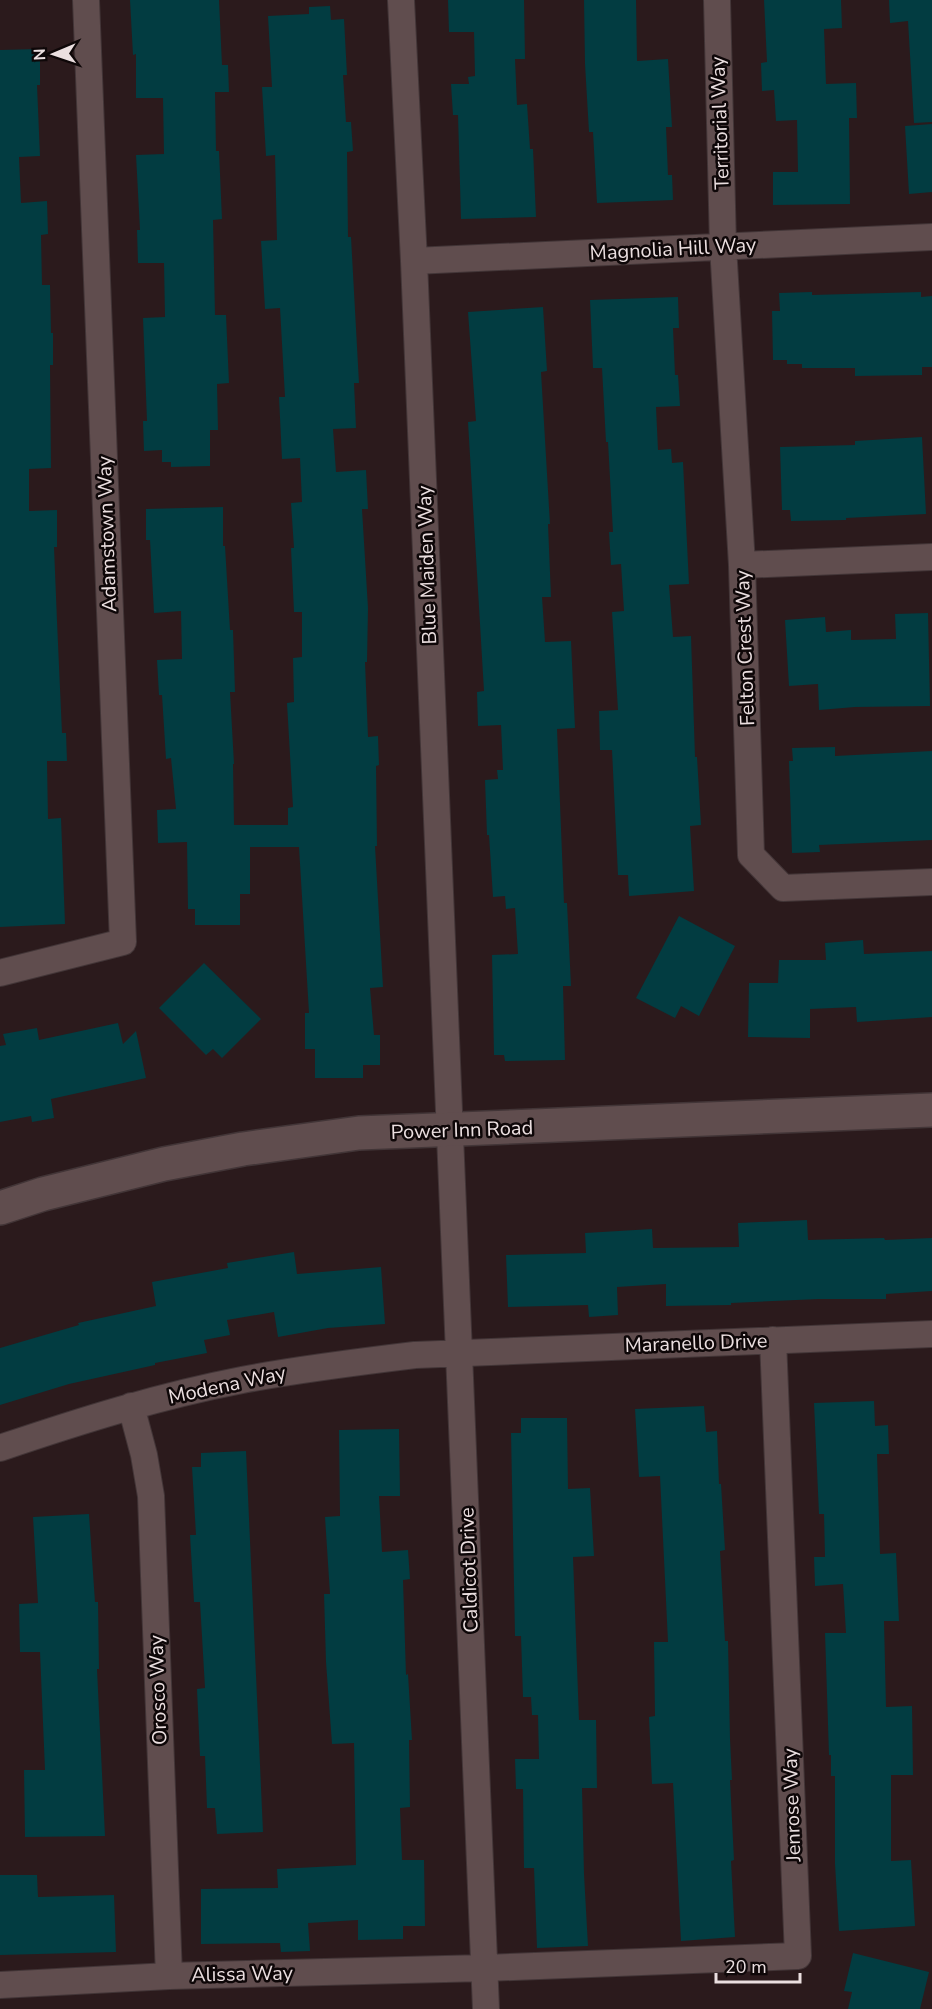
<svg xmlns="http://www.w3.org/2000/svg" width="932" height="2009" font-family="'Nunito Sans',sans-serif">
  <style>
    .building { fill: #023c41 }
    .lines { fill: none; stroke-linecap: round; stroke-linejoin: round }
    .street-casing { stroke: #423537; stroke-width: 28 }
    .secondary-casing { stroke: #423537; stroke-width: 36 }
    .street { stroke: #604d4e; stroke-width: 26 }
    .secondary { stroke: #604d4e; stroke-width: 33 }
    .labels { text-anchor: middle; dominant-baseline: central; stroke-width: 5; stroke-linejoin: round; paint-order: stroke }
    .street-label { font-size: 20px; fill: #ebdfe0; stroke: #0e0708 }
  </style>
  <rect width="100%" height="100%" fill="#2b1a1c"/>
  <!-- building -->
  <path class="building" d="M 130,0 L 219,0 L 222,65 L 228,65 L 229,92 L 215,92 L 216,151 L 219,151 L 222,219 L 213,220 L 215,315 L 226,315 L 229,383 L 217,384 L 218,430 L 210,430 L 210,466 L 171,467 L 171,462 L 162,462 L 162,450 L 144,451 L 143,421 L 147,421 L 143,318 L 165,317 L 164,263 L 138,263 L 137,230 L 140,230 L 136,155 L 164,154 L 163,98 L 136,98 L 136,54 L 133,55 Z
    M 448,0 L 524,0 L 525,59 L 515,59 L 517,105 L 527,104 L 530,149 L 533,149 L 536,217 L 461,219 L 458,115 L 453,115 L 451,84 L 469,84 L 468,77 L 475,76 L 474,32 L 449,32 Z
    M 584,0 L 636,0 L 637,61 L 668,59 L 672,127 L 666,127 L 668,175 L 672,175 L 673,200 L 597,203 L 593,132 L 589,132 L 585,64 Z
    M 764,0 L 841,0 L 842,28 L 824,29 L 826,84 L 856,83 L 857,118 L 849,118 L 850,204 L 773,205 L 773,172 L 798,172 L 797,120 L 776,121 L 774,90 L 762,91 L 761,63 L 767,62 Z
    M 889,0 L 932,0 L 932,122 L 914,123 L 908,21 L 890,23 Z
    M 330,6 L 331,20 L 344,19 L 347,75 L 343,75 L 346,122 L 351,122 L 353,151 L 347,152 L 348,237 L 351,237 L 359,383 L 354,383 L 356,428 L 333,429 L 336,472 L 366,470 L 368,509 L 362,509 L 368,608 L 367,662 L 365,662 L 368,737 L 378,736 L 379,765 L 376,766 L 377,846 L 375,846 L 383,987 L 370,988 L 374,1035 L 380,1035 L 380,1065 L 363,1065 L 363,1078 L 315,1078 L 315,1049 L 305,1049 L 305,1013 L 309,1013 L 299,847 L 250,847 L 250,894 L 240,894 L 240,925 L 195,925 L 195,909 L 188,909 L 187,842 L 158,843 L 157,810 L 176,809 L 171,758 L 166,759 L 162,695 L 159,695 L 157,660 L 182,659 L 181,611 L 154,613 L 150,540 L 146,540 L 146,509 L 223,507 L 223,546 L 225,546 L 230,630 L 233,630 L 235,692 L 230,692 L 234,764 L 233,764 L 234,825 L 288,825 L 288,808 L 293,807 L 287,703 L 294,702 L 293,658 L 302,657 L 302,612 L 294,612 L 291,548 L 294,548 L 291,503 L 302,502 L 300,458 L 282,459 L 279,397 L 285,397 L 280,308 L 265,309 L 261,241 L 277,240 L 275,155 L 266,156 L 262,87 L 272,87 L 268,16 L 309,14 L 309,7 Z
    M 40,49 L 40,85 L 37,85 L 40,156 L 19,157 L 21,203 L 47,201 L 48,234 L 41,235 L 42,285 L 50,285 L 51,333 L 53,333 L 53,365 L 50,365 L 51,468 L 29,469 L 29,511 L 57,510 L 57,547 L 54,547 L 57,621 L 62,733 L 66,733 L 67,761 L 47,761 L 48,819 L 61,818 L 65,924 L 0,927 L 0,50 Z
    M 932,124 L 932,192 L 909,194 L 905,126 Z
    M 812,292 L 812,295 L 921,292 L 921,297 L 932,296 L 932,367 L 922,367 L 922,375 L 855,376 L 855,368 L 802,368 L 802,364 L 787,364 L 787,360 L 773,360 L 772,311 L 780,311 L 779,293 Z
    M 678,297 L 679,328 L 673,328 L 675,375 L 678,375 L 680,406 L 656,407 L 658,450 L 671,449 L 672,463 L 683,462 L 689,584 L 669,585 L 673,637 L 691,636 L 695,757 L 697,757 L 701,825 L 690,826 L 694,891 L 629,896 L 628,875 L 618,875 L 612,750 L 600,750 L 599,711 L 618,710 L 612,612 L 624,611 L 621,564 L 611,565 L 609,532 L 613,532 L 608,442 L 606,442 L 602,368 L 593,368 L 590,300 Z
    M 543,307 L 547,371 L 541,372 L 550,524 L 548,524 L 551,597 L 542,597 L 545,642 L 571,641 L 575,728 L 557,729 L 564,903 L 567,903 L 571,986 L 563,986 L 565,1060 L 505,1061 L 504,1055 L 494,1055 L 492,955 L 518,954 L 515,908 L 506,909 L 505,896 L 493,897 L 489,835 L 487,835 L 485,780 L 498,779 L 497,770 L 503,770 L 501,725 L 478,726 L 477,692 L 484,691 L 468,422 L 476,421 L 468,312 Z
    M 922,437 L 926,514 L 846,518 L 846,520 L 791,521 L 790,510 L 782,510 L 780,447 L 855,445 L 855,441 Z
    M 928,613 L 930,706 L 855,707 L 819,710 L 818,684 L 789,686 L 785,620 L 825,617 L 826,632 L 851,630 L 851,640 L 896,639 L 895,614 Z
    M 835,747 L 835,756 L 932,751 L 932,840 L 819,845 L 820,852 L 792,853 L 789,761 L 793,761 L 792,748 Z
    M 679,916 L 735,946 L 699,1016 L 681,1006 L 675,1018 L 636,998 Z
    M 863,940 L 864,954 L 932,951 L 932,1017 L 857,1022 L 856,1007 L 810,1009 L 810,1038 L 748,1037 L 749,983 L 778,983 L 779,960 L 826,960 L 825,943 Z
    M 204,963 L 261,1019 L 222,1058 L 213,1049 L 206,1055 L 159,1008 Z
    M 118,1023 L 123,1044 L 136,1031 L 146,1078 L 51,1099 L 54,1118 L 32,1122 L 31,1116 L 0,1122 L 0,1046 L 6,1045 L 3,1034 L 37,1028 L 39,1040 Z
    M 807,1220 L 808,1240 L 884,1238 L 885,1240 L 932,1238 L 932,1291 L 886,1294 L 886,1299 L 819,1299 L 731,1303 L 731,1305 L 666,1306 L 666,1284 L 617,1287 L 618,1315 L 589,1317 L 588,1305 L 508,1307 L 506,1255 L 586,1253 L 585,1233 L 652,1229 L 653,1248 L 739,1247 L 738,1223 Z
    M 294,1252 L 297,1274 L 381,1267 L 385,1324 L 328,1328 L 278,1337 L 274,1312 L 227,1320 L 230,1335 L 204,1340 L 207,1353 L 155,1363 L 155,1365 L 69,1384 L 0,1405 L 0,1348 L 79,1325 L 78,1323 L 156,1306 L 152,1282 L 228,1268 L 227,1263 Z
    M 874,1401 L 875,1426 L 888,1425 L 889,1454 L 877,1454 L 880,1554 L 896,1553 L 899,1621 L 884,1621 L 886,1707 L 912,1706 L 913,1775 L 891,1775 L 891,1861 L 911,1860 L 915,1926 L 839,1931 L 835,1864 L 835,1776 L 831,1776 L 831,1755 L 829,1755 L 825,1633 L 846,1633 L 843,1584 L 815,1586 L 814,1557 L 825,1557 L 824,1514 L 819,1514 L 814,1403 Z
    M 704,1406 L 706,1432 L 717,1431 L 719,1484 L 721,1484 L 725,1550 L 720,1551 L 725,1641 L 728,1641 L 730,1739 L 732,1780 L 730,1780 L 734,1860 L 731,1861 L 735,1937 L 681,1941 L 673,1783 L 652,1784 L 649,1717 L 655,1716 L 654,1642 L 668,1642 L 660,1476 L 639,1477 L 635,1409 Z
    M 521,1418 L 567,1418 L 568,1489 L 590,1488 L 594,1556 L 573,1557 L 579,1720 L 596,1720 L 597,1788 L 582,1788 L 584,1874 L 588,1946 L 537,1948 L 534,1868 L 524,1868 L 523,1789 L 516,1789 L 515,1759 L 539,1759 L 538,1715 L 532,1715 L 531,1697 L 523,1697 L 521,1636 L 515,1636 L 511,1433 L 521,1433 Z
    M 399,1429 L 400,1496 L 379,1496 L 382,1552 L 408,1550 L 410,1579 L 403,1580 L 406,1675 L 408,1674 L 412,1740 L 409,1740 L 410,1807 L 400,1808 L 402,1860 L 424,1860 L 425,1926 L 403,1926 L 403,1939 L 358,1940 L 358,1920 L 308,1923 L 310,1951 L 281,1952 L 280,1943 L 201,1944 L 201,1889 L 278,1888 L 277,1869 L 356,1865 L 354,1743 L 332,1744 L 326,1662 L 324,1594 L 330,1594 L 325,1517 L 340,1516 L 339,1430 Z
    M 246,1451 L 263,1832 L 217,1834 L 215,1808 L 207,1808 L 205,1756 L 200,1756 L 197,1689 L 205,1688 L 200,1602 L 194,1602 L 190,1535 L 196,1535 L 192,1467 L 201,1467 L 201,1453 Z
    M 89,1514 L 95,1602 L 98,1602 L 99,1669 L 97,1669 L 105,1836 L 25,1837 L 24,1770 L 45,1770 L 40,1652 L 20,1652 L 19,1604 L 38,1603 L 33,1517 Z
    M 0,1875 L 37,1875 L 38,1897 L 114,1895 L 116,1952 L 0,1955 Z
    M 853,1953 L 929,1972 L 920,2009 L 848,2009 L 852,1992 L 844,1991 Z"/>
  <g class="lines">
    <!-- street casing -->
    <g class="street-casing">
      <path id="street" d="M 401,0 L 414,261 L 486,2009
        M 717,0 L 723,246 L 742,565 L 751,855 L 783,888 L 932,882
        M 414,261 L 932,237
        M 742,565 L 932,557
        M 0,973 L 123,942 L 86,0
        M 131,1406 L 144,1455 L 151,1496 L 169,1976
        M 0,1448 C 80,1421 159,1396 242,1380 C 299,1369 357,1362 415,1355 L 932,1334
        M 0,1985 L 169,1976 L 485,1968 L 798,1956 L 773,1340"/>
    </g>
    <!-- secondary casing -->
    <g class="secondary-casing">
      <path id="secondary" d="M 0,1208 L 43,1194 L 164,1164 L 243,1149 L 359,1133 L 932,1110"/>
    </g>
    <!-- street -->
    <use href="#street" class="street"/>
    <!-- secondary -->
    <use href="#secondary" class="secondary"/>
  </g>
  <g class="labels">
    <!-- street labels -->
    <g class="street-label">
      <text transform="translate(720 123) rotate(-92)">Territorial Way</text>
      <text transform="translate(673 249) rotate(-3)">Magnolia Hill Way</text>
      <text transform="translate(107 534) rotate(-92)">Adamstown Way</text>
      <text transform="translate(427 565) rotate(-92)">Blue Maiden Way</text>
      <text transform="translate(745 648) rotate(-92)">Felton Crest Way</text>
      <text transform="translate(462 1130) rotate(-2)">Power Inn Road</text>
      <text transform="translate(696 1343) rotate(-2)">Maranello Drive</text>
      <text transform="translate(227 1385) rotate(-12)">Modena Way</text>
      <text transform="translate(469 1570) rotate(-92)">Caldicot Drive</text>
      <text transform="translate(158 1690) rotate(-92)">Orosco Way</text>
      <text transform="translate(792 1805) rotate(-92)">Jenrose Way</text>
      <text transform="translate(242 1974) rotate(-1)">Alissa Way</text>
    </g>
  </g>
  <!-- north arrow -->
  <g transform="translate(54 54) rotate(268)" stroke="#0e0708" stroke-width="4.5" paint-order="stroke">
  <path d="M0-4.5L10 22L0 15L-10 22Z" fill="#ebdfe0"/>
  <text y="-9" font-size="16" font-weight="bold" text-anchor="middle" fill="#ebdfe0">N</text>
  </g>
  <!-- scale -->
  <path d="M716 1973v9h84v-9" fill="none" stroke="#ebdfe0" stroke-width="3"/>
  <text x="725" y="1973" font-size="18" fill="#ebdfe0" stroke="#0e0708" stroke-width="4.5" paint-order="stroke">20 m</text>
</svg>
